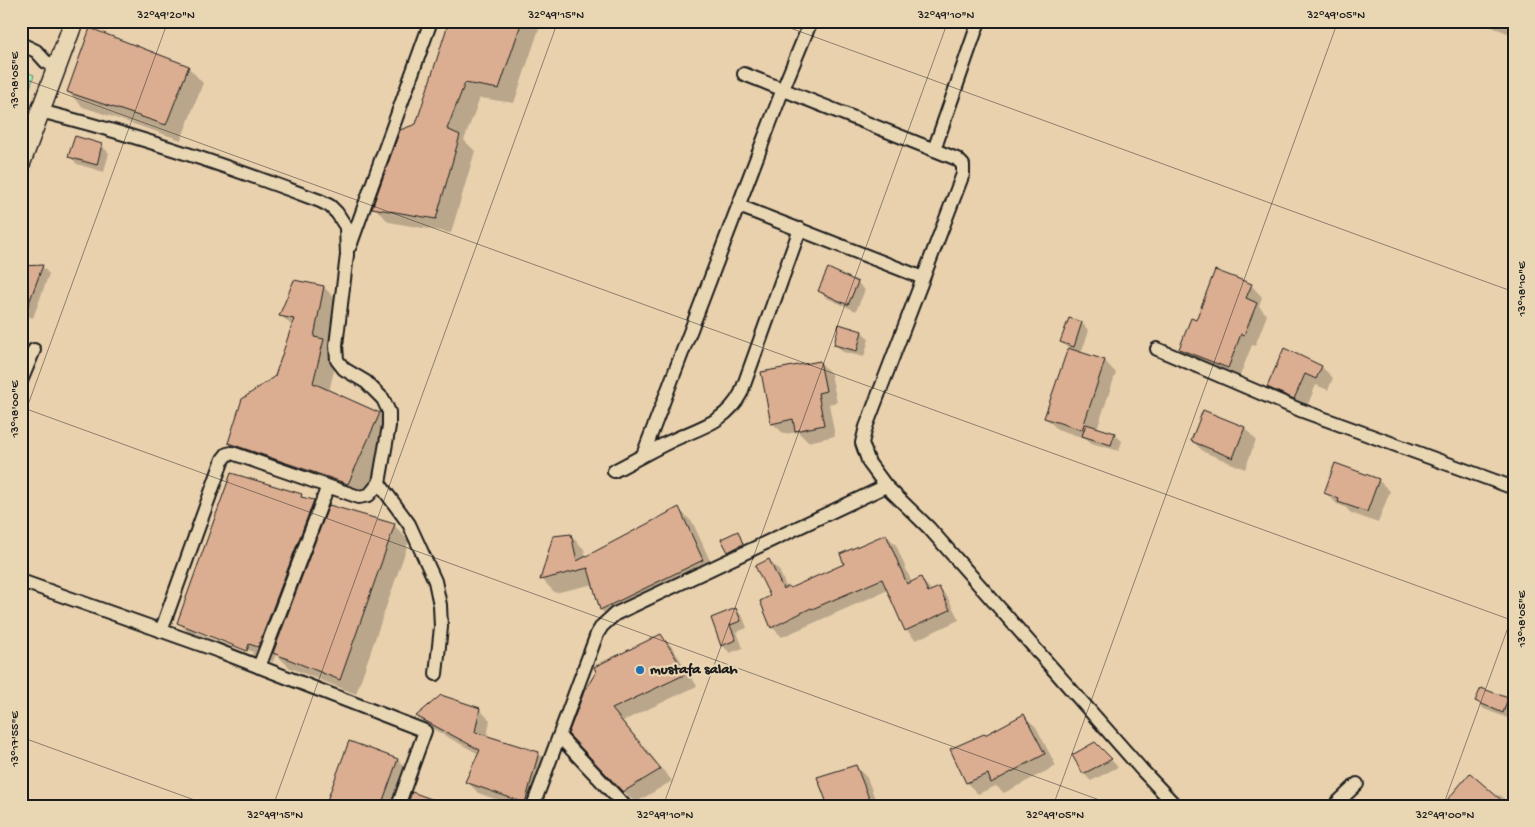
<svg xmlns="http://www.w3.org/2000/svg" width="1535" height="827" font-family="'Gochi Hand',sans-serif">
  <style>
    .green { fill: #a7ebb6; stroke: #628469 }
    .shadow { fill: #0003; fill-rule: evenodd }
    .building { fill: #dbae91; stroke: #1c1c1c }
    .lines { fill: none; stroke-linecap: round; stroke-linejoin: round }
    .street-casing { stroke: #1c1c1c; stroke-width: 16 }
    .secondary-casing { stroke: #1c1c1c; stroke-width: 21 }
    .street { stroke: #e9d7b4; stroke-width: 12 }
    .secondary { stroke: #e9d7b4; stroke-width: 18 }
    .ticks { fill: none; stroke: #1c1c1c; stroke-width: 1; stroke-opacity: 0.45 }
    .poi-dot { fill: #1f6fb2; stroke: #e9d7b4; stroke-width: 2 }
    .labels { text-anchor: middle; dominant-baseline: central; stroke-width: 4.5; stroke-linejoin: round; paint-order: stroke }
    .poi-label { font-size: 15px; font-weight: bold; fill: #1c1c1c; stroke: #e9d7b4; text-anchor: start }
    .neatline { fill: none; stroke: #1c1c1c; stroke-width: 2 }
    .ticks-label { font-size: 12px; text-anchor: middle; fill: #1c1c1c }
  </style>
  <rect width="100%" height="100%" fill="#e9d1ae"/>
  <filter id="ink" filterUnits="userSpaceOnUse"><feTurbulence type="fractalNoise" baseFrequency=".02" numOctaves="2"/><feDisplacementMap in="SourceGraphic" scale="10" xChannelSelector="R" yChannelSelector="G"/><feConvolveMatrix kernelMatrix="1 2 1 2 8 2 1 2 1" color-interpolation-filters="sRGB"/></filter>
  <g filter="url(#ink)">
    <!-- green -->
    <path class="green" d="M 21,70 L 34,75 L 21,117 Z"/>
    <!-- shadow -->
    <path class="shadow" d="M 450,21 L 531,21 L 539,29 L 514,103 L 480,98 L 464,140 L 475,151 L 451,233 L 389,222 L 374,207 L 417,125 Z
      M 1476,21 L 1514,21 L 1514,34 L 1513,35 Z
      M 188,67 L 203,83 L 181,140 L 83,107 L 68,92 Z
      M 101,145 L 109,153 L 104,172 L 77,164 L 70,156 Z
      M 42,266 L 49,274 L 33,318 L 21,314 Z
      M 858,283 L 865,290 L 856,311 L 827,298 L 819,291 Z
      M 1251,285 L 1262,297 L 1259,306 L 1267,315 L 1255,346 L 1252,345 L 1239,378 L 1192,360 L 1181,349 L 1196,321 Z
      M 324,287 L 338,302 L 330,347 L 338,355 L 329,391 L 380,414 L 394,429 L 363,498 L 244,458 L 229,443 L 276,377 L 293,327 L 281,315 Z
      M 1070,319 L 1082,323 L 1089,331 L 1081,353 L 1105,361 L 1116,373 L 1097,429 L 1114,434 L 1122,441 L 1119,451 L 1091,443 L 1087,439 L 1057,429 L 1046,418 L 1069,349 L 1061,342 Z
      M 840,326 L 862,332 L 869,339 L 864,357 L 843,352 L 835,344 Z
      M 21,341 L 28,343 L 40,354 L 24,390 L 21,403 Z
      M 1284,350 L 1322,367 L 1333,378 L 1328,390 L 1316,385 L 1306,409 L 1279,398 L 1268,386 Z
      M 820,362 L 831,374 L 837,402 L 829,404 L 835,436 L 808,442 L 798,432 L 784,434 L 772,423 Z
      M 1204,412 L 1245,428 L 1256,440 L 1245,469 L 1204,452 L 1192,441 Z
      M 1378,480 L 1390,491 L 1378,523 L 1351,513 L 1345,507 L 1337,504 L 1326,493 Z
      M 301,495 L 304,499 L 313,502 L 327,515 L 394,525 L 409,541 L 356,694 L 290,668 L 276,654 L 273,662 L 265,658 L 262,665 L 194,638 L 179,623 ZM 195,629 L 253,652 L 252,655 L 195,632 Z
      M 679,509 L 693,523 L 716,574 L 615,624 L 601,610 L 594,584 L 555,593 L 542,579 L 570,535 L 584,549 L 586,557 Z
      M 737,533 L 746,548 L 732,554 L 729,551 Z
      M 886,535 L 896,545 L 912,583 L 921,579 L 932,591 L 939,588 L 948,598 L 959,620 L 916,640 L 906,630 L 888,590 L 782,637 L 772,627 L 769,560 L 779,570 L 787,589 L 790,589 L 846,564 Z
      M 735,609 L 743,617 L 747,628 L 737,632 L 743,648 L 730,653 L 722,645 Z
      M 660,635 L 672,647 L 697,686 L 623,721 L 672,781 L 635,803 L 570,734 Z
      M 1507,699 L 1514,706 L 1510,719 L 1484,709 L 1476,701 Z
      M 479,709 L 490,720 L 487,737 L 539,754 L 550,765 L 538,806 L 514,806 L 478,793 L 467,781 L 479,754 L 429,727 L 418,716 Z
      M 1024,716 L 1036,727 L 1056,766 L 1004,793 L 996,786 L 978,794 L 967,783 L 985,736 Z
      M 350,742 L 398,760 L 410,772 L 402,794 L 409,801 L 444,806 L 326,806 Z
      M 1095,744 L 1118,767 L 1091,781 L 1084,774 L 1074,755 Z
      M 856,766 L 867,778 L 878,806 L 830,806 Z
      M 1500,795 L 1512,806 L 1444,806 L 1496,797 Z"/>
    <!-- building -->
    <path class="building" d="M 449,21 L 522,21 L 499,89 L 465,83 L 447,129 L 460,135 L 436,219 L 372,208 L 400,130 L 416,124 Z
      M 90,28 L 189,66 L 166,125 L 67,92 Z
      M 75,136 L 102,144 L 97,165 L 68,157 Z
      M 43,265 L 23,319 L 21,319 L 21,266 Z
      M 828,268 L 858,282 L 848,305 L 818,291 Z
      M 1215,270 L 1252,284 L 1246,298 L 1257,303 L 1244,335 L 1241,334 L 1228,368 L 1179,349 L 1191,318 L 1196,320 Z
      M 294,280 L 324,286 L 314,337 L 324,339 L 313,383 L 380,413 L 348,484 L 228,443 L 242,399 L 275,376 L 294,319 L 279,316 Z
      M 1069,318 L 1082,322 L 1074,347 L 1060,342 Z
      M 839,324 L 862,331 L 857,351 L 834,345 Z
      M 1068,348 L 1105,360 L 1082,430 L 1044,418 Z
      M 1284,348 L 1322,366 L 1316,379 L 1305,374 L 1294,399 L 1267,387 Z
      M 820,361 L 826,391 L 818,393 L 824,425 L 795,431 L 793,419 L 771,424 L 761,372 Z
      M 1203,410 L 1245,427 L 1233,458 L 1191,441 Z
      M 1086,424 L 1115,433 L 1111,445 L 1082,436 Z
      M 1335,463 L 1379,479 L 1367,512 L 1338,502 L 1339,499 L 1324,493 Z
      M 231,473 L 302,494 L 301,497 L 314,500 L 258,647 L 249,644 L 247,651 L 177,623 Z
      M 329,505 L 395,524 L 340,680 L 273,653 Z
      M 679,507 L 703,560 L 600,610 L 588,568 L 540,580 L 553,536 L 571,534 L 577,561 Z
      M 738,531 L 743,544 L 728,552 L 721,539 Z
      M 886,534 L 907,584 L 921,577 L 928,592 L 939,587 L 950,610 L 905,631 L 882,579 L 812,609 L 811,608 L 771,628 L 760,601 L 770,596 L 755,566 L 769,559 L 783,589 L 789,586 L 790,588 L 844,564 L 840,554 Z
      M 736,608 L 741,621 L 730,625 L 736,640 L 721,646 L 711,618 Z
      M 661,634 L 686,674 L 612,709 L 661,769 L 623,792 L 568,734 L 584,692 L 596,672 L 594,667 Z
      M 1481,688 L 1508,698 L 1503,713 L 1475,701 Z
      M 441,695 L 480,708 L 475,732 L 539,752 L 525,803 L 465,782 L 480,750 L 416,716 Z
      M 1024,714 L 1045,754 L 991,783 L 988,774 L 966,783 L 950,749 L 984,734 L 985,735 Z
      M 349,741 L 398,759 L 381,806 L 325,806 Z
      M 1095,742 L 1112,759 L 1083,774 L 1072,755 Z
      M 856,765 L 872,806 L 828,806 L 817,777 Z
      M 1470,773 L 1508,806 L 1442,806 Z
      M 412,792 L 445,804 L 444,806 L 407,806 Z"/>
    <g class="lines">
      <!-- street casing -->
      <g class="street-casing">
        <path id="street" d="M 21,44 L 36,51 L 46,62 L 57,66
          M 744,74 L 957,159 L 963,165 L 963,174 L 866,427 L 862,443 L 869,463 L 886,486 L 929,528 L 1142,770 L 1176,806
          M 40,111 C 136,135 228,166 320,201 L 330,206 L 337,213 L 346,227 L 347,255 L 336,345 L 337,360 L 344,369 L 366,382 L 383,399 L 389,412 L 389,426 L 379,483 L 369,495 L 359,497 L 232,453 L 227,454 L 223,459 L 161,631
          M 934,150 L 979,21
          M 739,206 L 923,278
          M 350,246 L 431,21
          M 1157,349 L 1300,410 L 1514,488
          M 21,381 L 34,350
          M 643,455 L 783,89 L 811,21
          M 614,471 C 632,462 650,451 669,442 C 697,428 725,424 741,393 L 800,229
          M 379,483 L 409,524 L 435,581 L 440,605 L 441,627 L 436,674
          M 21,581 L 216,650 L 425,731 L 398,806
          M 259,667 L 328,486
          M 559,736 L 625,806
          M 533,806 L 597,634 L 602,626 L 615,614 L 886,486
          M 1334,806 L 1357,784"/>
      </g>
      <!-- secondary casing -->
      <g class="secondary-casing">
        <path id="secondary" d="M 21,163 L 74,21"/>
      </g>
      <!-- street -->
      <use href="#street" class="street"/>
      <!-- secondary -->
      <use href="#secondary" class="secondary"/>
    </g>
  </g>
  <!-- ticks -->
  <path class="ticks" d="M 771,21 L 1514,292M 21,78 L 1514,621M 21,407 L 1116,806M 21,424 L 168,21M 21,737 L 211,806M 273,806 L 558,21M 663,806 L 948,21M 1053,806 L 1338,21M 1443,806 L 1514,611"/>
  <!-- markers -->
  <circle class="poi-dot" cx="640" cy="670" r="5"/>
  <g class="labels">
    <!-- poi labels -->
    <g class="poi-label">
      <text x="650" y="670">mustafa salah</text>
    </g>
  </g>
  <!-- margin -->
  <rect width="1535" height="827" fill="none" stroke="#e9d7b4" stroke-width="55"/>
  <rect x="28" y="28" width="1480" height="772" class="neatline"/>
  <g class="ticks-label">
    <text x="166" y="18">32°49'20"N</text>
    <text x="556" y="18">32°49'15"N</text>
    <text x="946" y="18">32°49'10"N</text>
    <text x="1336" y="18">32°49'05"N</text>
    <text transform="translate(14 80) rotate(-90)" y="4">13°18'05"E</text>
    <text transform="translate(1521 289) rotate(-90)" y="4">13°18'10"E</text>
    <text transform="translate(14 409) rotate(-90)" y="4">13°18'00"E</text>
    <text transform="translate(1521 619) rotate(-90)" y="4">13°18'05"E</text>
    <text transform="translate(14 739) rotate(-90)" y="4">13°17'55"E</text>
    <text x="275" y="818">32°49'15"N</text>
    <text x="665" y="818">32°49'10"N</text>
    <text x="1055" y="818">32°49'05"N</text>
    <text x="1445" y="818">32°49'00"N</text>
  </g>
</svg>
